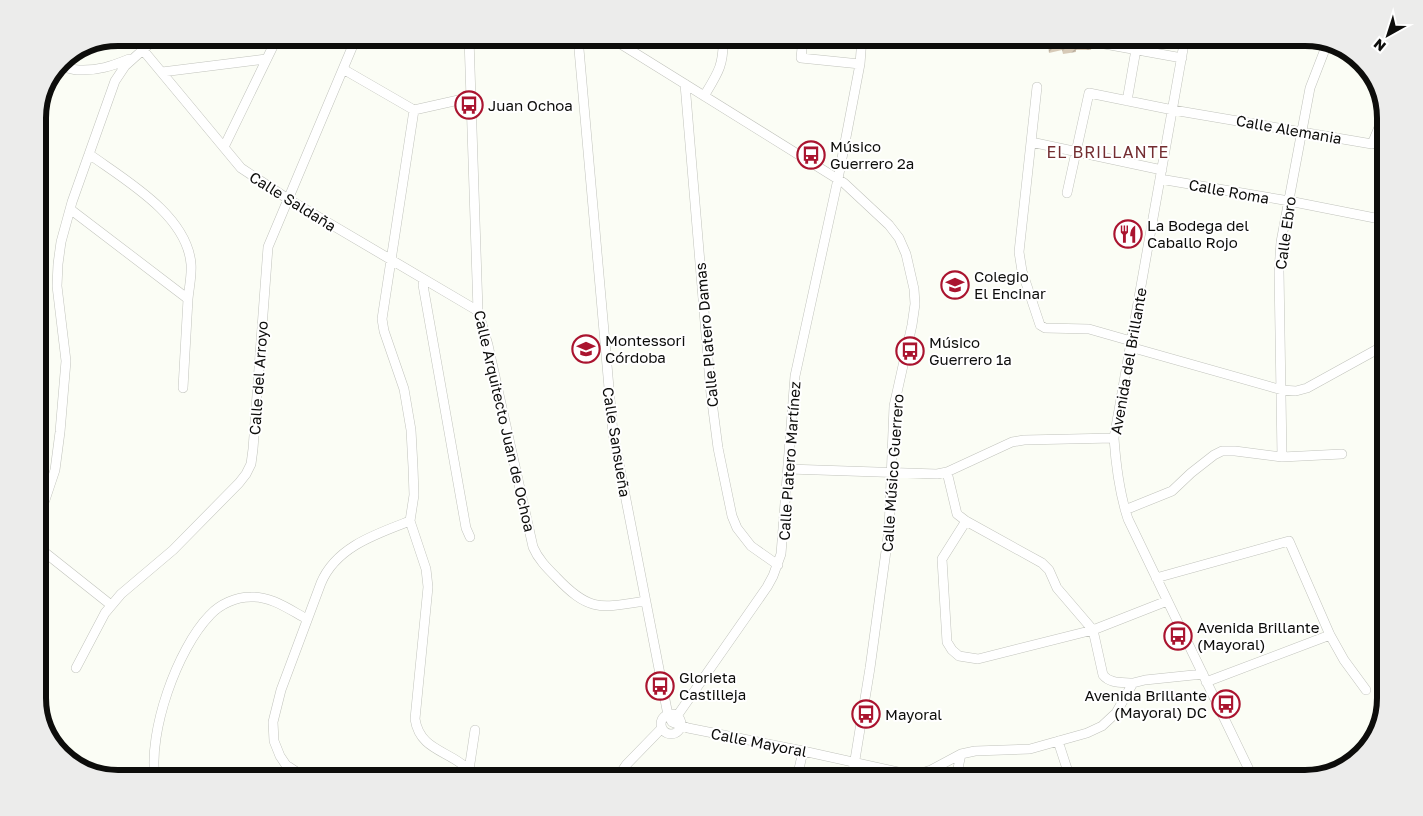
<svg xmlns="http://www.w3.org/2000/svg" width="1423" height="816" font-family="'Golos Text',sans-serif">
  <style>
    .garden { fill: url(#garden-furrows) }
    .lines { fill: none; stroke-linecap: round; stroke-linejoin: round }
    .minor-casing { stroke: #c1c3bc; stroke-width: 10 }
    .minor { stroke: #fff; stroke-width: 9 }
    .labels { text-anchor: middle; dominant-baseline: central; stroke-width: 4; stroke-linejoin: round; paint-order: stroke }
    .poi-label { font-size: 15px; fill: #0d0d0b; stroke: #fff; text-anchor: start }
    .street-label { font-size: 15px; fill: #0d0d0b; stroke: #fff }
    .neighbourhood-label { font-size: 16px; letter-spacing: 1px; fill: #732d30; stroke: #fff }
    .rim { fill: none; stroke: #0d0d0b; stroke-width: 6 }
  </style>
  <defs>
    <pattern id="garden-furrows" width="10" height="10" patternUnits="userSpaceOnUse" patternTransform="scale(1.25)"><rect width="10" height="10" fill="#d7cab7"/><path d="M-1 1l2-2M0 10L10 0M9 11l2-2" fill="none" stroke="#b7ac9c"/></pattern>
  </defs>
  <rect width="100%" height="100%" fill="#fbfdf5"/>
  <!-- garden -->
  <path class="garden" d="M 1047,38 L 1096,38 L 1093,38 L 1091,50 L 1076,50 L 1076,52 L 1063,54 L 1062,50 L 1049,53 Z"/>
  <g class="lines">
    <!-- minor casing -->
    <g class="minor-casing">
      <path id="minor" d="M 133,38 L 241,168 L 288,199 L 478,311
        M 469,38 L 478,311 L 488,345 L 533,547 C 538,559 547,568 556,577 C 589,612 600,608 645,601
        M 578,38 L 613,433 L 668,715 L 672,722 L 688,728 L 803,751 L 907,774 L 919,774 L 931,770 L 961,754 L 975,751 L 1030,749 L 1087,733 L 1102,726 L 1116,713 L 1133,683 L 1145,680 L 1203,674
        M 611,38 L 844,183 L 889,225 L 899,238 L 906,254 L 914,289 L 915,304 L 912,325 L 894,406 L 889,529 L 870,668 L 852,778
        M 803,38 L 801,58 L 860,64
        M 1185,38 L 1114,438 C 1116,467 1119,492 1128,519 L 1253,778
        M 1099,43 L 1182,58
        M 627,47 L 633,38
        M 59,66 C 66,67 72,70 79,70 C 97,71 112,66 129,59
        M 343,69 L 414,110 L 472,97
        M 162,72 L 266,59
        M 685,84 L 711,394 L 718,448 L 732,516 L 737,528 L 751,546 L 778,565
        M 1037,87 L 1019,252 L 1022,271 L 1040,325 L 1045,328 L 1089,329 L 1131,341
        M 704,96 C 718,73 724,65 723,38
        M 1127,101 L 1138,38
        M 414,110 L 382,319 L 384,331 L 404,389 L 411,430 L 413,467 L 414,495 L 410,521 L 426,569 L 428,587 L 415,719 C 420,751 449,750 469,770
        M 1031,142 L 1162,170
        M 224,147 L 277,38
        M 89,154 C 125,180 187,215 191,264 C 192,275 189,288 188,299
        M 1160,179 L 1289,201 L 1385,220
        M 1067,193 L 1089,93 L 1173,110 L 1372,144 L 1385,113
        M 70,209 L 188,299 L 183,388
        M 424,280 L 423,285 L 466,528 L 470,537
        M 1130,347 L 1282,390 L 1296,391 L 1307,388 L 1385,345
        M 1282,457 L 1279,271 L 1281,242 L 1310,88 L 1327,44
        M 788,469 L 937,474 L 947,472 L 1012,442 L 1024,440 L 1114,438
        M 947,472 L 957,514 L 966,521 L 1042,563 L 1049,570 L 1057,588 L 1093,630 L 1103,675 C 1110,684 1122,682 1133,683
        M 1125,510 L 1172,491 L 1191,473 L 1214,455 L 1222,451 L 1235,451 L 1282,457 L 1342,454
        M 38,513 L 45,500 L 55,470 L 60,432 L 66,361 L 57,286 L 58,264 L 61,242 L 72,202 L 115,81 L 125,66 L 156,38
        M 966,521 L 942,559 L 947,642 L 952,650 L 959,656 L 978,659 L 1093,630 L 1167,601
        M 38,547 L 111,605
        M 1156,578 L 1289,541 L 1330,635 L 1344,660 L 1366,690
        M 76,668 L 105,613 L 121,594 L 173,550 L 239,483 L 246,474 L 251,464 L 253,449 L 268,247 L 356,38
        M 1206,682 L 1330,635
        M661 724a10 10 0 1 1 20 0a10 10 0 1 1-20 0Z
        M 677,716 L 767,587 L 773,576 L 781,554 L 795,376 L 838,179 L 860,64 L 862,38
        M 1058,741 L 1070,778
        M 155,778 C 148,732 177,649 210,615 C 220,604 236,597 251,597 C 271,596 290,610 307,619
        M 306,778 L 286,765 L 280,756 L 274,741 L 273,722 L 281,690 L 321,583 C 336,547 376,534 410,521
        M 473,778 L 469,770 L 475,730
        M 617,778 L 626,765 L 661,729
        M 797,778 L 803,751
        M 956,778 L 961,754"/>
    </g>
    <!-- minor -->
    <use href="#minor" class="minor"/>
  </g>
  <!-- icons -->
  <defs>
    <g id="bus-ring" transform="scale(1.4375)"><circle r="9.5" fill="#fff" stroke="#aa142f" stroke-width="1.5"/><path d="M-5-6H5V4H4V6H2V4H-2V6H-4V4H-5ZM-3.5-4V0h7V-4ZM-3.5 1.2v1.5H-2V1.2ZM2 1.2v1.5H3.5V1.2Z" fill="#aa142f"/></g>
    <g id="restaurant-ring" transform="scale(1.4375)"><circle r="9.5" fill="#fff" stroke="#aa142f" stroke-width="1.5"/><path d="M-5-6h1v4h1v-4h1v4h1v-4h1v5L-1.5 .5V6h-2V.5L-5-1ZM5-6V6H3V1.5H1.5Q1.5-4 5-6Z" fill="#aa142f"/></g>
    <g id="school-ring" transform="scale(1.4375)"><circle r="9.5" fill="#fff" stroke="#aa142f" stroke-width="1.5"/><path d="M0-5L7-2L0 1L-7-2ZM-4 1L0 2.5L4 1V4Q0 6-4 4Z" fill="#aa142f"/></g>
  </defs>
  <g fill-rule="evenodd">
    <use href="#bus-ring" x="469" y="105"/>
    <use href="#bus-ring" x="811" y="155"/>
    <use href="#restaurant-ring" x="1128" y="234"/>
    <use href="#school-ring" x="955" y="285"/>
    <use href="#school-ring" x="586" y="349"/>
    <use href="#bus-ring" x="910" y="351"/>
    <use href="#bus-ring" x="1178" y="636"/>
    <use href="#bus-ring" x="660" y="686"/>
    <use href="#bus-ring" x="1226" y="704"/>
    <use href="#bus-ring" x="866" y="714"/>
  </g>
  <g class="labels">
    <!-- poi labels -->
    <g class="poi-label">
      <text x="488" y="105">Juan Ochoa</text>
      <text x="830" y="146">Músico<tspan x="830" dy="17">Guerrero 2ª</tspan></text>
      <text x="1147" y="225">La Bodega del<tspan x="1147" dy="17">Caballo Rojo</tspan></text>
      <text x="974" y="276">Colegio<tspan x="974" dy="17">El Encinar</tspan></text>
      <text x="605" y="340">Montessori<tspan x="605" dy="17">Córdoba</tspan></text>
      <text x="929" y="342">Músico<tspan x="929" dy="17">Guerrero 1ª</tspan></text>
      <text x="1197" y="627">Avenida Brillante<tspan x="1197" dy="17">(Mayoral)</tspan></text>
      <text x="679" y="677">Glorieta<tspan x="679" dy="17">Castilleja</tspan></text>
      <text x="1207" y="695" text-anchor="end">Avenida Brillante<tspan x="1207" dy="17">(Mayoral) DC</tspan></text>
      <text x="885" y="714">Mayoral</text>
    </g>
    <!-- street labels -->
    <g class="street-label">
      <text transform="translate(1289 129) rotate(10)">Calle Alemania</text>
      <text transform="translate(1229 191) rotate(10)">Calle Roma</text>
      <text transform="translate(293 201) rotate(32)">Calle Saldaña</text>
      <text transform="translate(1285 233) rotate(-82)">Calle Ebro</text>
      <text transform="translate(706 335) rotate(-95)">Calle Platero Damas</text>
      <text transform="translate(1128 361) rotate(-80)">Avenida del Brillante</text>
      <text transform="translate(258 378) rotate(-86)">Calle del Arroyo</text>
      <text transform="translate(505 421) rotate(77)">Calle Arquitecto Juan de Ochoa</text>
      <text transform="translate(617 442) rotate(81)">Calle Sansueña</text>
      <text transform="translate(789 461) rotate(-86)">Calle Platero Martínez</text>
      <text transform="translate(892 473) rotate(-86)">Calle Músico Guerrero</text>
      <text transform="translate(759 742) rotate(11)">Calle Mayoral</text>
    </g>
    <!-- neighbourhood labels -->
    <g class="neighbourhood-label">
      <text x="1108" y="152">EL BRILLANTE</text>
    </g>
  </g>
  <!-- crop -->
  <path d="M0 0H1423V816H0ZM118 46H1305A72 72 0 0 1 1377 118V698A72 72 0 0 1 1305 770H118A72 72 0 0 1 46 698V118A72 72 0 0 1 118 46Z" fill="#ececeb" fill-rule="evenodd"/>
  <path class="rim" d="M118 46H1305A72 72 0 0 1 1377 118V698A72 72 0 0 1 1305 770H118A72 72 0 0 1 46 698V118A72 72 0 0 1 118 46Z"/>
  <!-- north arrow -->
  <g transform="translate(1388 35) rotate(219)" stroke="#ffffff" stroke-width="4" paint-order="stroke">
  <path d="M0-4L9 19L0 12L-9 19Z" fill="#0d0d0b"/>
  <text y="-8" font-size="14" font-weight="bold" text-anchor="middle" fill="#0d0d0b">N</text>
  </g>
</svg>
